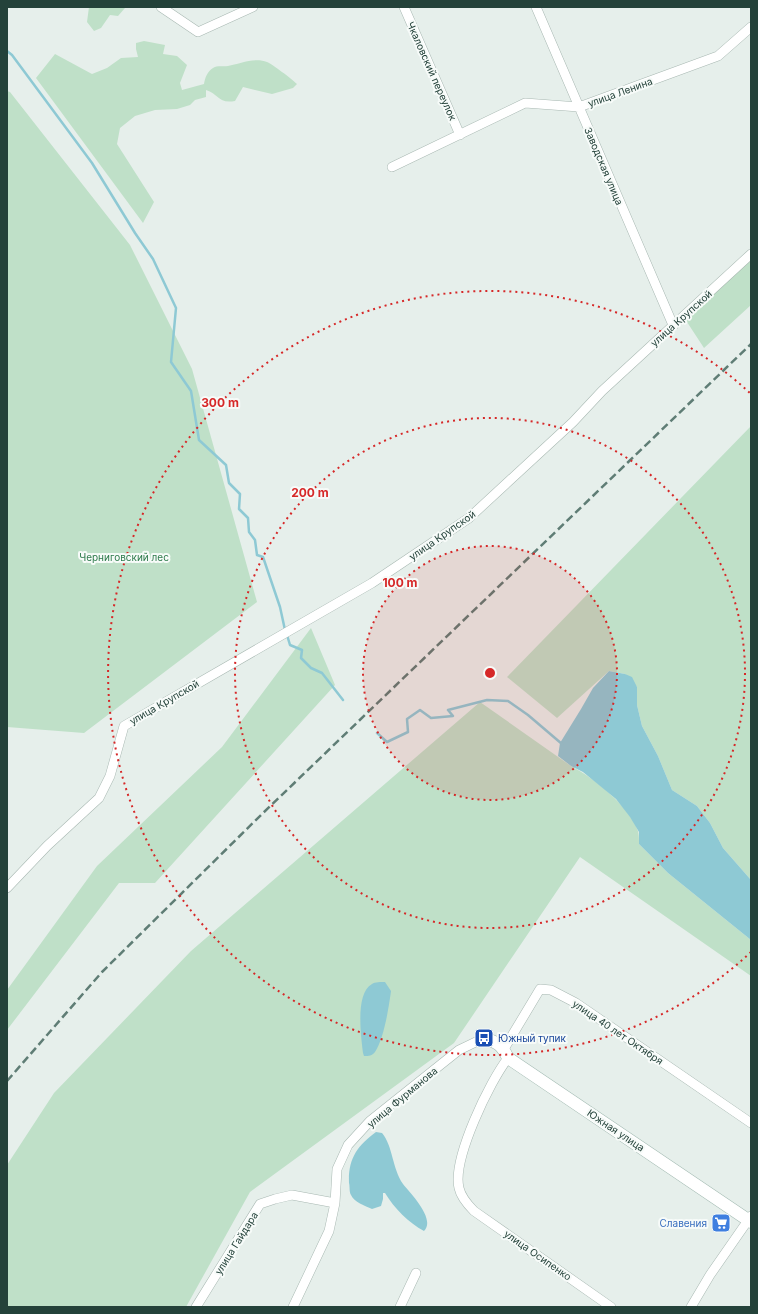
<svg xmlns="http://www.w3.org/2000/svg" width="758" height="1314" font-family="Inter,sans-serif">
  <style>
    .green { fill: #bfe0c8 }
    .water { fill: #8ec9d4 }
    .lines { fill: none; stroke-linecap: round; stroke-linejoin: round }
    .stream { stroke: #8ec9d4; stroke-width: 2.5 }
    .street-casing { stroke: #a8b8b2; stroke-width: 10 }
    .secondary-casing { stroke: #a4bbb3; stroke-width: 13 }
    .street { stroke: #fff; stroke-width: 9 }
    .secondary { stroke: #fff; stroke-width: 12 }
    .rail { stroke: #5f7d75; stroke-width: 2.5; stroke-dasharray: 8 4; stroke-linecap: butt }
    .ring { fill: none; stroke: #d62828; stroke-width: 2; stroke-dasharray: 2 4 }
    .labels { text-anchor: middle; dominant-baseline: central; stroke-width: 4; stroke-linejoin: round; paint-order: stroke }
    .street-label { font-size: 10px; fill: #24423a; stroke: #f7fbf9 }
    .park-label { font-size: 10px; fill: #2d7a4b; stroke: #f7fbf9 }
    .transit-label { font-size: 10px; fill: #164399; stroke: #f7fbf9; text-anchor: start }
    .shop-label { font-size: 10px; fill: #366cbe; stroke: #f7fbf9; text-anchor: end }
    .centre { fill: #d62828; stroke: #f7fbf9; stroke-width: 2 }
    .ring-label { font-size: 12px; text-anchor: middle; font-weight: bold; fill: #d62828; stroke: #f7fbf9; stroke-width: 4; stroke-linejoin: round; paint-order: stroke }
  </style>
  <rect width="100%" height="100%" fill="#e6efeb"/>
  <!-- green -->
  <path class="green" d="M 89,7 L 125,7 L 125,8 L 118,16 L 110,15 L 101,28 L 94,31 L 87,22 Z
    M 144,41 L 165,45 L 163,54 L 177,56 L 187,65 L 180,83 L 182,90 L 204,84 C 205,78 207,72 213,68 C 218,65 222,67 228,66 C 239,64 255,57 267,62 C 272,64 292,79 297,84 L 293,88 L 272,94 L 243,87 L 235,101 C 218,104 219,94 206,90 L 206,97 L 195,100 L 190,105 L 177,109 L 155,110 L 135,116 L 120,128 L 117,144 L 154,202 L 143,223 L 36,78 L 55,54 L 92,74 L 107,68 L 121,58 L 138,57 L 136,49 L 136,43 Z
    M 7,91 L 10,92 L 130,245 L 192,369 L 257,602 L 84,733 L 7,727 Z
    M 751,260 L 751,305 L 704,348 L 685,319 Z
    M 751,426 L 751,880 L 723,848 L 710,823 L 697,806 L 672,790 L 658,756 L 642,726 L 637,705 L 637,687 L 625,674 L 609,671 L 557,718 L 507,677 Z
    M 311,628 L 335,685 L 155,883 L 119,883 L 7,1030 L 7,990 L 97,866 L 222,747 Z
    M 480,702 L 571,766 C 594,778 629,806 638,831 C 639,835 639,840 639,844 L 668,873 L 751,940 L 751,976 L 580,857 L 454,1043 L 250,1192 L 186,1307 L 7,1307 L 7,1165 L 54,1093 L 191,951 Z"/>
  <!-- water -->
  <path class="water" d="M 609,671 L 625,674 L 632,677 L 637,687 L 637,705 L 642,726 L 658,756 L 672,790 L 697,806 L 710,823 L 723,848 L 751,880 L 751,940 L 668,873 L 639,844 L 639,832 L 630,817 L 616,799 L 583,772 L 571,766 L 558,756 L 560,743 L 581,709 L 593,688 Z
    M 385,982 L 391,991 C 389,1006 384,1039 375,1052 C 372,1056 369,1056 364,1056 L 363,1053 C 361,1036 355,993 372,984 C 375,982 381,982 385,982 Z
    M 376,1132 L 382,1133 C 393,1146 392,1168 403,1184 C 411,1194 436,1219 424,1231 C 409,1223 394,1208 385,1193 L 383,1193 L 383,1199 L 381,1206 L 372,1209 C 365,1206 354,1202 351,1195 C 349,1192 350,1186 349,1183 C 348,1159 357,1146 376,1132 Z"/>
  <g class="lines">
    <!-- stream -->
    <path class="stream" d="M 7,51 L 12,55 L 92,163 L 135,233 L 153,259 L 176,308 L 171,362 L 191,391 L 199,440 L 226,465 L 229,483 L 240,494 L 239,509 L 248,518 L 249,532 L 255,540 L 257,555 L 263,557 L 280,607 L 285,630
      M 287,635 L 290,645 L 302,650 L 301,658 L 311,668 L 322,673 L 343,700
      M 377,733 L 387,742 L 408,732 L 407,719 L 420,710 L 431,718 L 453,716 L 448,710 L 487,700 L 508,701 L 528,715 L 562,744"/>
    <!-- street casing -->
    <g class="street-casing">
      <path id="street" d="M 161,7 L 198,32 L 253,7
        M 404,7 L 460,135
        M 536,7 L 673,325
        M 392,167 L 525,103 L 579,107 L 718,56 L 751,27
        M 7,888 L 47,846 L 99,798 L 110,776 L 124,726 L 372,583 L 469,518 L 573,422 L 602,391 L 751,254
        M 504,1049 L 540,989 L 551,990 L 576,1003 L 751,1123
        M 508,1058 C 490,1081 452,1159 459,1188 C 461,1197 467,1204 474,1211 L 611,1307
        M 196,1307 L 260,1204 L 275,1199 L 292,1195 L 335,1203
        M 293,1307 L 329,1231 L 335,1203 L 337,1169 L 348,1145 L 370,1121 L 459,1050 L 484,1038
        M 400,1307 L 416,1273
        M 691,1307 L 710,1275 L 751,1216"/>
    </g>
    <!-- secondary casing -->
    <g class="secondary-casing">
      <path id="secondary" d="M 484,1038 C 497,1042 502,1045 508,1058 L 751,1222"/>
    </g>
    <!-- street -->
    <use href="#street" class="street"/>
    <!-- secondary -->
    <use href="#secondary" class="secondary"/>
    <!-- rail -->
    <path class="rail" d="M 7,1081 L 102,972 L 262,814 L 751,344"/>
  </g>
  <!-- distance rings -->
  <circle cx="490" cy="673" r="127" fill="#d62828" fill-opacity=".12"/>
  <g class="ring">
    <circle cx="490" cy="673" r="127"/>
    <circle cx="490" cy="673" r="255"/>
    <path d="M751 952A382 382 0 1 1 751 394"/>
  </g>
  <!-- icons -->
  <defs>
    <g id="bus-square" transform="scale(1)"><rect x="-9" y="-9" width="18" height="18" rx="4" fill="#1a4fb4" stroke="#f7fbf9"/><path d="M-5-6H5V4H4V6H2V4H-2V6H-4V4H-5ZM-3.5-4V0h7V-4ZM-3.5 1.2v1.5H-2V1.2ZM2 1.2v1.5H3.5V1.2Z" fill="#fff"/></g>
    <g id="supermarket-square" transform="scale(1)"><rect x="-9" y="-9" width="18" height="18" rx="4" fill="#3f7fe0" stroke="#f7fbf9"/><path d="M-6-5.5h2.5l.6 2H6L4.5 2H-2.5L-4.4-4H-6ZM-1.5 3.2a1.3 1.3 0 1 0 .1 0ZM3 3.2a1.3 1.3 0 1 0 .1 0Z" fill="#fff"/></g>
  </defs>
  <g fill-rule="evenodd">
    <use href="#bus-square" x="484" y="1038"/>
    <use href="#supermarket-square" x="721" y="1223"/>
  </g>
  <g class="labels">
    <!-- street labels -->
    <g class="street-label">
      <text transform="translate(432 71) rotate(66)">Чкаловский переулок</text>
      <text transform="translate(620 92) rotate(-20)">улица Ленина</text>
      <text transform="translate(604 166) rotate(67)">Заводская улица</text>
      <text transform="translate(681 318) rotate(-42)">улица Крупской</text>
      <text transform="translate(442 535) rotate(-35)">улица Крупской</text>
      <text transform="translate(164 702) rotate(-30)">улица Крупской</text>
      <text transform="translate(618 1032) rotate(34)">улица 40 лет Октября</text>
      <text transform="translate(402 1097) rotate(-40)">улица Фурманова</text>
      <text transform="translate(616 1130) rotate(34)">Южная улица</text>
      <text transform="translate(236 1243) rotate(-58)">улица Гайдара</text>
      <text transform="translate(538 1255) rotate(35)">улица Осипенко</text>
    </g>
    <!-- park labels -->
    <g class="park-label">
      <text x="124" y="557">Черниговский лес</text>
    </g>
    <!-- transit labels -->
    <g class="transit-label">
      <text x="498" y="1038">Южный тупик</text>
    </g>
    <!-- shop labels -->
    <g class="shop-label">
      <text x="707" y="1223">Славения</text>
    </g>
  </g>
  <circle cx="490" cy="673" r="6" class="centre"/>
  <g class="ring-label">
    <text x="220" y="407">300 m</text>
    <text x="310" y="497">200 m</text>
    <text x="400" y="587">100 m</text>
  </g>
  <!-- border -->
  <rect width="758" height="1314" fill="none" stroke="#24423a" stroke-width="16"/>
</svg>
